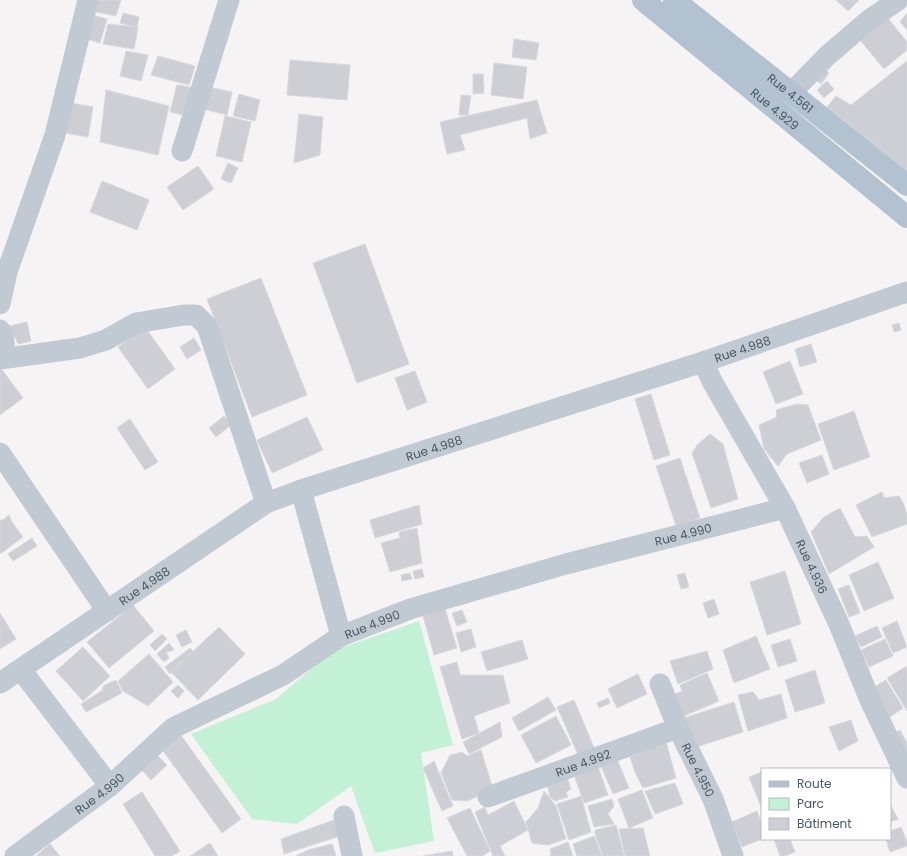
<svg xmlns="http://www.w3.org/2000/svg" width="907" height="856" font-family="Poppins,sans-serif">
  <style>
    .green { fill: #c3f1d5 }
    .building { fill: #cdcfd5; stroke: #d7d9de }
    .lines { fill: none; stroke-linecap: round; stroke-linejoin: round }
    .street { stroke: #c1cad2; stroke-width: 21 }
    .primary { stroke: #b3c2d1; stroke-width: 22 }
    .labels { text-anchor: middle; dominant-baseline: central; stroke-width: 3.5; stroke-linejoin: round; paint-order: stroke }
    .street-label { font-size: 12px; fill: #4a5661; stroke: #fff }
  </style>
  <rect width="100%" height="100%" fill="#f5f3f3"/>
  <!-- green -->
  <path class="green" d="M 419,621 L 453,745 L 421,753 L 434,841 L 375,853 L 351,786 L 297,824 L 252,819 L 191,734 L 276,699 L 332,651 Z"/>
  <!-- building -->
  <path class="building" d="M 95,0 L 121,0 L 116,16 L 91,11 Z
    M 836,0 L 859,0 L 848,11 Z
    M 123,13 L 139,17 L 137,27 L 120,23 Z
    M 907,13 L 907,30 L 900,22 Z
    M 88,14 L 107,19 L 100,43 L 83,38 Z
    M 888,18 L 907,42 L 907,50 L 884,69 L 860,40 Z
    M 108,24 L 138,27 L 134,49 L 103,44 Z
    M 514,39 L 539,43 L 536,60 L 512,57 Z
    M 126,51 L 148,55 L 141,81 L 120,76 Z
    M 158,56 L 195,66 L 189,85 L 151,75 Z
    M 290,60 L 350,65 L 347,100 L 287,95 Z
    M 907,61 L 907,169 L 906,170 L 827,107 L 836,96 L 851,105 Z
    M 494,63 L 527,67 L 523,99 L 491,95 Z
    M 822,67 L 829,73 L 821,84 L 813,78 Z
    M 473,74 L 483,74 L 484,93 L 473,94 Z
    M 827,81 L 834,89 L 824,98 L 817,90 Z
    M 177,85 L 196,88 L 187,116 L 170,112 Z
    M 208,87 L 232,92 L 227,115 L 203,109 Z
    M 106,90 L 169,106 L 158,155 L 100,142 Z
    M 239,94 L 260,100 L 255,121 L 233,116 Z
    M 461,95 L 471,96 L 468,115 L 459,115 Z
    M 537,100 L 547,133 L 530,139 L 527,118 L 460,135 L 465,150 L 447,154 L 440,122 Z
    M 64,102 L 93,107 L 88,137 L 59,132 Z
    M 299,114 L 323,117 L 320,155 L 294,163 Z
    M 225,116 L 251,122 L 242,162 L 216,156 Z
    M 228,163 L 238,168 L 231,183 L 221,179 Z
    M 198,166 L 214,189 L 183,210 L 167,187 Z
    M 102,181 L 149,200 L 137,230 L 90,212 Z
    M 365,244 L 409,364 L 357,383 L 313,263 Z
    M 261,278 L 307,395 L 252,417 L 207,299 Z
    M 27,322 L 31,341 L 18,344 L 15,337 L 12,338 L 9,326 Z
    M 899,323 L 901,330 L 894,332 L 892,325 Z
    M 145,327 L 175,369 L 148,389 L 118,347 Z
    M 194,338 L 201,350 L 187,359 L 180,347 Z
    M 811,344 L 817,362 L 800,367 L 795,349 Z
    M 790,361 L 803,394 L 776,404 L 763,372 Z
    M 0,367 L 23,398 L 0,415 Z
    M 415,371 L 427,402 L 407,410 L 395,378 Z
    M 651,394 L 670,455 L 654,460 L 635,399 Z
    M 797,404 L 808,405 L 821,440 L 787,454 L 778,466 L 764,449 L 759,425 L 777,417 L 776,410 Z
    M 854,411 L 870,457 L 834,470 L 818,424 Z
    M 224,416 L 231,425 L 216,437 L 209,428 Z
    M 307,417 L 323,450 L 272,473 L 257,440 Z
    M 130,419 L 158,462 L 145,470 L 117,428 Z
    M 710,434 L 723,444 L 738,499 L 711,508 L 692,453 L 698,444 Z
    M 822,455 L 829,474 L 807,483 L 799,463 Z
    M 680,458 L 700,518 L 676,526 L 656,466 Z
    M 882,492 L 884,498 L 899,496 L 904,505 L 907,515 L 907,524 L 872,537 L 856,505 Z
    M 419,505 L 422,524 L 375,538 L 370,520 Z
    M 840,508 L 855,537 L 867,536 L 874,547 L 829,574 L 811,532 L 824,517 Z
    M 9,515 L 12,522 L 23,537 L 0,554 L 0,520 L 3,520 Z
    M 417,528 L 422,563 L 390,572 L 381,543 L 400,538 L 399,532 Z
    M 32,538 L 37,546 L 13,561 L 8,554 Z
    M 878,562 L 894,598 L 864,611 L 849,575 Z
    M 422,569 L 424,577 L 415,579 L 413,571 Z
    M 785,571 L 801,624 L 767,635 L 750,582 Z
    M 410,573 L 412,579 L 402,581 L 401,575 Z
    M 685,573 L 689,587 L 681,589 L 677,575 Z
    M 849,585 L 860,613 L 849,617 L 838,589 Z
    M 714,599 L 719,614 L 708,618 L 703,603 Z
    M 133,605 L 154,631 L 109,668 L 87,642 Z
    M 445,609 L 457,648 L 434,655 L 423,616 Z
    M 462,610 L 467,622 L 457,626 L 452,613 Z
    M 0,613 L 16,639 L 0,649 Z
    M 897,621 L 907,647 L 893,653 L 882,628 Z
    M 877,626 L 882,637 L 861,647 L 855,636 Z
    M 219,627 L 245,654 L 198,700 L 171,672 Z
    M 471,629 L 476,647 L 461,652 L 456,633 Z
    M 186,630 L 192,642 L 182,647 L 176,635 Z
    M 162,634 L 167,639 L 155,651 L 150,645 Z
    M 756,636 L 770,669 L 734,683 L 723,650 Z
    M 790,639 L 797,661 L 778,667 L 771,645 Z
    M 885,639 L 893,656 L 869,667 L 861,650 Z
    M 522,640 L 528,659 L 487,671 L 481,652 Z
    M 169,643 L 174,650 L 166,652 L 169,658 L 164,662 L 157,654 Z
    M 83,647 L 110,676 L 83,701 L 56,671 Z
    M 190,648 L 193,651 L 170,674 L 165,667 Z
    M 707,651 L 713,669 L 678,684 L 670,661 Z
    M 149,654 L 173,682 L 148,706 L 123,691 L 118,681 Z
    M 457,662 L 460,675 L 503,675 L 510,703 L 474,716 L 479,733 L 462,739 L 440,667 Z
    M 907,666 L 907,711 L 887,678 Z
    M 815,670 L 825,703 L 795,712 L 785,680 Z
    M 707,673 L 719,701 L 677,719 L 668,697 L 682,691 L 680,685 Z
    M 638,674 L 647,694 L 617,708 L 608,689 Z
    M 116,680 L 122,693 L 86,712 L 81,704 L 103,690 L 103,686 Z
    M 886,680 L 903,708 L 887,719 L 869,690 Z
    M 178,685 L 184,691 L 178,698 L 171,691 Z
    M 753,692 L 759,700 L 781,694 L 787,718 L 748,731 L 738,695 Z
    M 548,697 L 556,710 L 519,731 L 512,718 Z
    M 608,698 L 610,703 L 599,708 L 597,703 Z
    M 574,700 L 595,750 L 579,757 L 557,707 Z
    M 734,702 L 743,732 L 693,748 L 684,718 Z
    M 556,716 L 571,745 L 536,763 L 521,735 Z
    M 851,720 L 858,741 L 839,751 L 829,727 Z
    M 500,722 L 502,737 L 469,754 L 463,742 Z
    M 900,730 L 907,743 L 907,761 L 891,735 Z
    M 178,731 L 241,819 L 222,833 L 159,745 Z
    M 666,742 L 676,778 L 643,788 L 635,772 L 630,757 Z
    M 481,750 L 493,789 L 467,801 L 452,800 L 441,773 L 450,755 L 462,752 L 467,756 Z
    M 155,753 L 167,765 L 151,780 L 140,768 Z
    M 617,759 L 629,788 L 613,794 L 601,766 Z
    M 434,761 L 453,806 L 442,811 L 423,768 Z
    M 596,761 L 608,795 L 584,803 L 572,769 Z
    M 762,772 L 762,809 L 749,777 Z
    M 566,774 L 571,789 L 566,792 L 568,797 L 555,801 L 550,797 L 546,779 Z
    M 675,783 L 683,804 L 655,814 L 645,791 Z
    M 642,790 L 653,818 L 629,828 L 618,799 Z
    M 544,791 L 556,806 L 566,839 L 548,845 L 532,843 L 526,822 L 538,808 Z
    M 142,792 L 180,851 L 172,856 L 155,856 L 123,804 Z
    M 581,796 L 591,832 L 569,840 L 557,804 Z
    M 612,799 L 614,806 L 608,814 L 614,824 L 594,827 L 588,806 Z
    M 514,801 L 528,830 L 500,846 L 505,856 L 493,856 L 475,812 L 485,807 L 488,815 Z
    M 890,804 L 898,819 L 890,822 Z
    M 470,808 L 490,851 L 482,856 L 467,856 L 447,818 Z
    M 757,811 L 762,825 L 762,839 L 742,847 L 732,822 Z
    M 334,820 L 340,836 L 284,854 L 281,839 Z
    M 616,825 L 624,856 L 603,856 L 595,834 L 595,830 Z
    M 901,827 L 907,842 L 907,846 L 890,852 L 886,839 L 890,839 L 890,831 Z
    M 643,828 L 650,856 L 625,856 L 619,829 Z
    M 594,836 L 602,856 L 577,856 L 573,844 Z
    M 774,839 L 790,839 L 795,852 L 785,856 L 780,856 Z
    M 568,842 L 573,856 L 551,856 L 550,849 Z
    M 210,843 L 218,856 L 190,856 Z
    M 50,844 L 60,856 L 36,856 Z
    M 332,844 L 336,856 L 296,856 L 308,850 Z
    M 452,851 L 453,856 L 423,856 Z"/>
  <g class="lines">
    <!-- street -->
    <g class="street">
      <path d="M 791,93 L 828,55 L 869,20 L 898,0"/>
      <path d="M 182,151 L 229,0"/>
      <path d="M 0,304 L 7,272 L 55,135 L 88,0"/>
      <path d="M 0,330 C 5,338 4,348 5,357"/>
      <path d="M 0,359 L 80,348 L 106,340 L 136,323 L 184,315 L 196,315 L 207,326 L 266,503"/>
      <path id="s1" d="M 703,362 L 713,383 L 785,508 L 838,622 L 870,700 L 907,778"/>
      <path d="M 0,453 L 107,611"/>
      <path d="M 301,490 L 341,636"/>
      <path d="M 21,670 L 110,786"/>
      <path id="s2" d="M 0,683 L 266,503 L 301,490 L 703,362 L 907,292"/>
      <path id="s3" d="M 660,684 L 678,728 L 713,799 L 733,856"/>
      <path id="s4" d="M 488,797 L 678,728"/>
      <path d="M 344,816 L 352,856"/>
      <path id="s5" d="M 15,856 L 110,786 L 173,728 L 283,675 L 341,636 L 410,609 L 566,564 L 785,508"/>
    </g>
    <!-- primary -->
    <g class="primary">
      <path id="s6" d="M 643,0 L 907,217"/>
      <path id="s7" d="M 674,0 L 907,185"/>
    </g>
  </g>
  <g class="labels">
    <!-- street labels -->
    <g class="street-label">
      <text stroke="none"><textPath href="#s7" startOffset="149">Rue 4.561</textPath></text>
      <text stroke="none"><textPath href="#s6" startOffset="171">Rue 4.929</textPath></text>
      <text stroke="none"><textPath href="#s2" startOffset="822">Rue 4.988</textPath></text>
      <text stroke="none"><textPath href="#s2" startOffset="498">Rue 4.988</textPath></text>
      <text stroke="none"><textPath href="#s5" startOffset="753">Rue 4.990</textPath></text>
      <text stroke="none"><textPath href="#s1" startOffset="232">Rue 4.936</textPath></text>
      <text stroke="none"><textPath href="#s2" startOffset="174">Rue 4.988</textPath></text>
      <text stroke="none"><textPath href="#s5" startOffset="429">Rue 4.990</textPath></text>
      <text stroke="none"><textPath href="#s4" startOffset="101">Rue 4.992</textPath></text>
      <text stroke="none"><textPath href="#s3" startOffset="94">Rue 4.950</textPath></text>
      <text stroke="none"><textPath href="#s5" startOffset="105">Rue 4.990</textPath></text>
    </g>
  </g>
  <!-- legend -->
  <rect x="761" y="768" width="130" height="72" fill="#ffffff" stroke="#b7bbc0"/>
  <rect x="769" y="781" width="20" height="6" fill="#b3c2d1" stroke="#b7bbc0"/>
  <text x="797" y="788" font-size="12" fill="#4a5661">Route</text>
  <rect x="769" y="798" width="20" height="12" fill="#c3f1d5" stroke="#b7bbc0"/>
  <text x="797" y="808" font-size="12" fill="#4a5661">Parc</text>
  <rect x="769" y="818" width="20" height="12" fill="#cdcfd5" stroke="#b7bbc0"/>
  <text x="797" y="828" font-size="12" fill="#4a5661">Bâtiment</text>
</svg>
